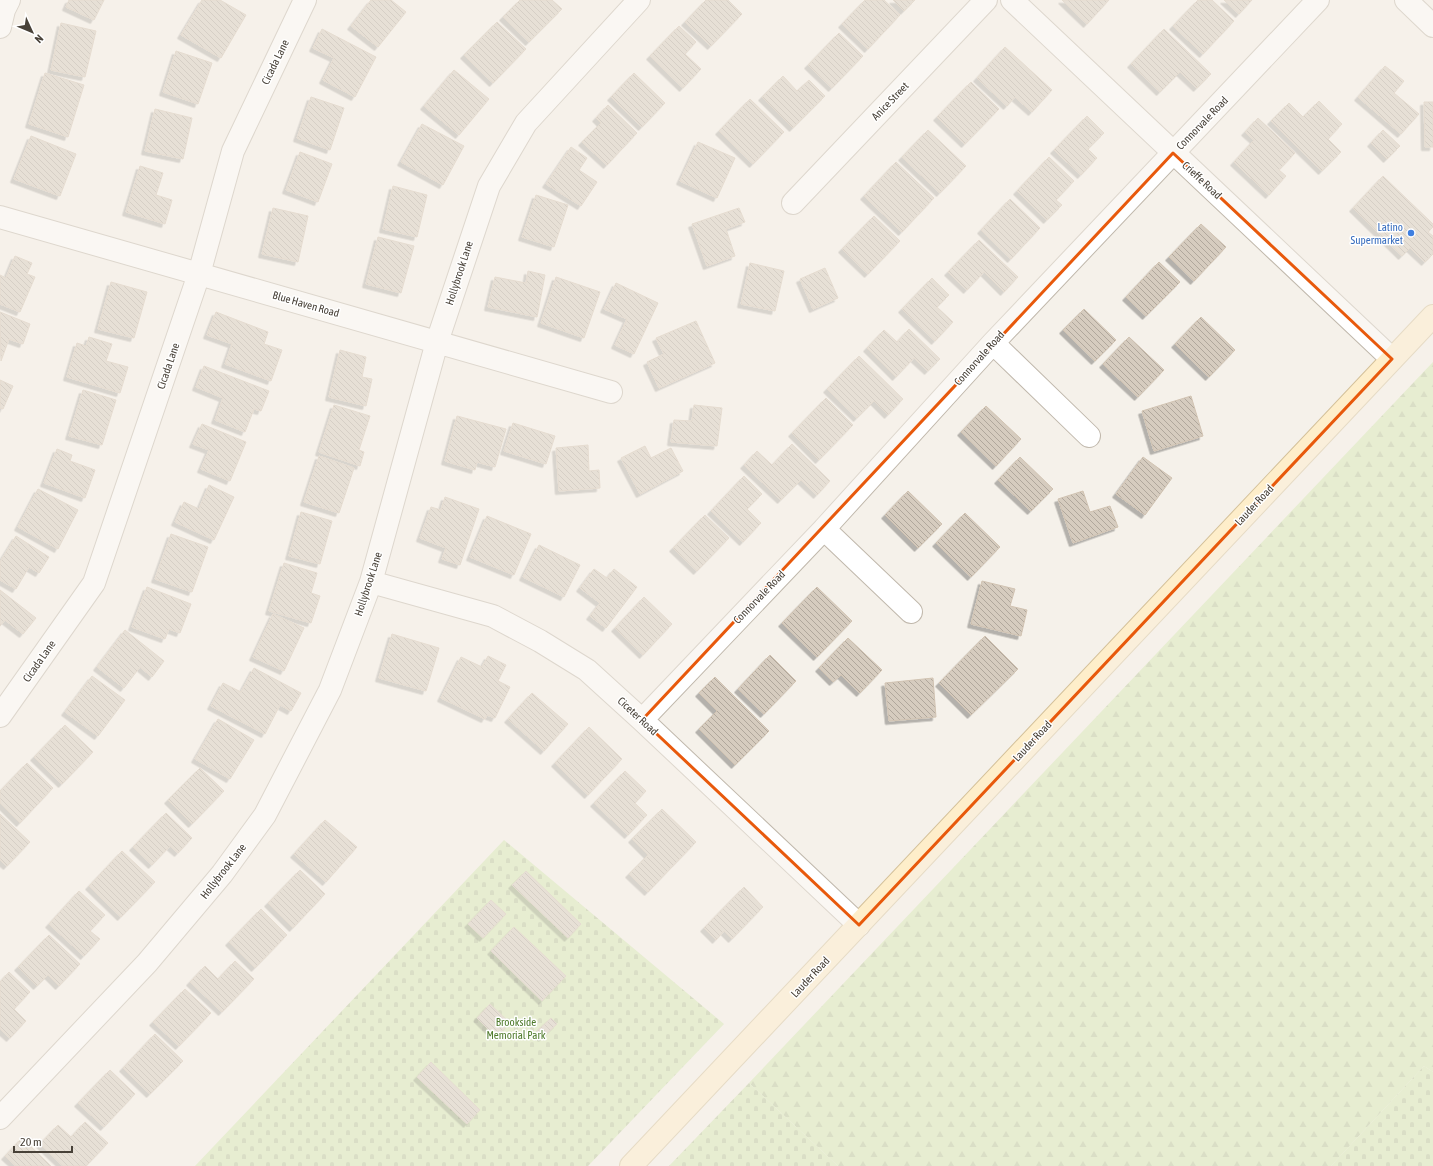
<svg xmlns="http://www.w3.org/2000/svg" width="1433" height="1166" font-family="'Asap Condensed',sans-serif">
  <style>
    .forest { fill: url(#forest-firs) }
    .cemetery { fill: url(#cemetery-stones) }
    .building { fill: url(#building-back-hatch); stroke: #d1c3b2; filter: url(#shadow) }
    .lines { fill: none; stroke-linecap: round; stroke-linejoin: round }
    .minor-casing { stroke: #c0b8ac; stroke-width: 24 }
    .secondary-casing { stroke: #d4c19a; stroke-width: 24 }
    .minor { stroke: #fff; stroke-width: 22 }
    .secondary { stroke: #feeeca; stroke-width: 22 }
    .marked { fill: none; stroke: #e8590c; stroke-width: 3; stroke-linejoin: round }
    .shop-dot { fill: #3f7fe0; stroke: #fff; stroke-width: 1.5 }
    .labels { text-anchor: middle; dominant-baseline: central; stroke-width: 3; stroke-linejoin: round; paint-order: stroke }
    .street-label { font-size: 11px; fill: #484138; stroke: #fff }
    .shop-label { font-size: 11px; fill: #366cbe; stroke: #fff; text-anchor: end }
    .park-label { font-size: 11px; fill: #4e7a2b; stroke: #fff }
  </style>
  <defs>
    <pattern id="forest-firs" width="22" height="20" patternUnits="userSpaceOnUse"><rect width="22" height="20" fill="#d4e8b3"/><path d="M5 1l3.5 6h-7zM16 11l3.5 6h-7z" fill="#b8c89b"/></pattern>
    <pattern id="cemetery-stones" width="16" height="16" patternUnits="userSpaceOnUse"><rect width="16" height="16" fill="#d4e8b3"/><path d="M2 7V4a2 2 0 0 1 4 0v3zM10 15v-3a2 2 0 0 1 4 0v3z" fill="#b8c89b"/></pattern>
    <pattern id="building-back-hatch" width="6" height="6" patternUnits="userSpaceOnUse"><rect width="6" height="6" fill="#d6ccbf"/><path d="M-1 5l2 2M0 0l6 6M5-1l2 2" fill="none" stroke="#b0a79c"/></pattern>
    <filter id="shadow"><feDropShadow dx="-3.5" dy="3.5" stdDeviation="0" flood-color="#0004"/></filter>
  </defs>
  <rect width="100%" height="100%" fill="#f5f1ea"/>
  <!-- forest -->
  <path class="forest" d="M 1433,362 L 1433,1072 L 1424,1066 L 1331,1166 L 838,1166 L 749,1083 Z"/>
  <!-- cemetery -->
  <path class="cemetery" d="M 504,840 L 724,1024 L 588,1166 L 195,1166 Z
    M 1424,1066 L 1433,1072 L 1433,1166 L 1331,1166 Z
    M 749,1083 L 838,1166 L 669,1166 Z"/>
  <!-- building -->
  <path class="building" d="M 69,0 L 104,0 L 94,20 L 66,7 Z
    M 202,0 L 220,0 L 246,15 L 221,58 L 181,35 Z
    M 371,0 L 391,0 L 406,12 L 378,47 L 351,26 Z
    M 520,0 L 552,0 L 562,9 L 529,42 L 503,17 Z
    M 706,0 L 728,0 L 742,14 L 711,46 L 685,22 Z
    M 865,0 L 884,0 L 900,15 L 868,49 L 842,24 Z
    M 893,0 L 915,0 L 904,11 Z
    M 1062,0 L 1109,0 L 1087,24 Z
    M 1198,0 L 1212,0 L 1234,21 L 1203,54 L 1173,26 Z
    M 1224,0 L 1252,0 L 1239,14 Z
    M 497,22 L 526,49 L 493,83 L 464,55 Z
    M 61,23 L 96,31 L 85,77 L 51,70 Z
    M 679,26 L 696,42 L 685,54 L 701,69 L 683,88 L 650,56 Z
    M 322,29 L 376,57 L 355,97 L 323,80 L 334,58 L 313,48 Z
    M 1164,29 L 1211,74 L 1197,88 L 1180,72 L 1160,92 L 1131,64 Z
    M 839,33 L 863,56 L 832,88 L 808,65 Z
    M 1005,47 L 1052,90 L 1032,112 L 1015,97 L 1007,106 L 977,78 Z
    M 176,51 L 212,63 L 198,104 L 163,92 Z
    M 1385,66 L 1404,81 L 1394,93 L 1419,114 L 1401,134 L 1358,97 Z
    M 454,70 L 489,99 L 459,135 L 424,106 Z
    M 45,73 L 84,85 L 68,137 L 29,124 Z
    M 634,73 L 665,103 L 642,127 L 611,97 Z
    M 783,76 L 797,91 L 809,80 L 825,96 L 793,128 L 762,97 Z
    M 971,82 L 999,109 L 965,144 L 937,117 Z
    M 311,97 L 344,108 L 330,150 L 297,138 Z
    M 750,99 L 784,132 L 753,164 L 719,131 Z
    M 1319,101 L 1342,124 L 1328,139 L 1341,152 L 1322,171 L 1271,121 L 1289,103 L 1303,117 Z
    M 1424,102 L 1433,102 L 1433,147 L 1425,147 Z
    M 608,105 L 637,133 L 607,165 L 582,142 L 601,123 L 596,118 Z
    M 155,109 L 192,118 L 183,159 L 145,151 Z
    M 1087,116 L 1104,133 L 1088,149 L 1097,158 L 1081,175 L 1054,150 Z
    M 1258,118 L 1295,153 L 1279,170 L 1286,176 L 1269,195 L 1234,162 L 1254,140 L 1245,132 Z
    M 422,124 L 464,146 L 443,185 L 401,162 Z
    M 928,130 L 966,166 L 940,193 L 902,157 Z
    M 1383,130 L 1400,146 L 1387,159 L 1371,143 Z
    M 31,136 L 76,154 L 60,196 L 14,179 Z
    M 698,142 L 735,158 L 717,198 L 680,181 Z
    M 571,147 L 587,158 L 579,170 L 597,182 L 581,206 L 546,184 Z
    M 300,152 L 332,164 L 318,202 L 286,190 Z
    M 1049,157 L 1074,181 L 1056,200 L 1062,205 L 1047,220 L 1017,191 Z
    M 896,162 L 934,198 L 902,232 L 864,196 Z
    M 140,166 L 163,173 L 156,195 L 172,200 L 165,224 L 126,212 Z
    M 1383,176 L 1433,224 L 1433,227 L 1428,232 L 1433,236 L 1433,254 L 1425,262 L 1410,248 L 1402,256 L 1353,208 Z
    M 393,186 L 427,195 L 417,237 L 383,229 Z
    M 536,195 L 568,205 L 554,247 L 522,237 Z
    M 1010,199 L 1040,228 L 1011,259 L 981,230 Z
    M 273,208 L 308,216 L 298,262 L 262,254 Z
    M 739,208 L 745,222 L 726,229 L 735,256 L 707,266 L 692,224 Z
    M 874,216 L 900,241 L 868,274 L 842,249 Z
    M 1201,224 L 1226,247 L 1194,281 L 1169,257 Z
    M 378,237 L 414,246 L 401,293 L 366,284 Z
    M 979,240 L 1018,277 L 1004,292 L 984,272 L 967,290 L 948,272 Z
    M 15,256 L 32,263 L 27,274 L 35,277 L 20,312 L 0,304 L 0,275 L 6,278 Z
    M 1159,262 L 1180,282 L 1146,316 L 1126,297 Z
    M 750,263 L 784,271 L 775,311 L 741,304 Z
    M 825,268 L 838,298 L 813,309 L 800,279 Z
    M 528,271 L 545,275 L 537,317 L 488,307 L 495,277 L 526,283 Z
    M 556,277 L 600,292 L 584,338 L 541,323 Z
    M 932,278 L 949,295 L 937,307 L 953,322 L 935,341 L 902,309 Z
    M 111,282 L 147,292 L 134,338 L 98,329 Z
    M 616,283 L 658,303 L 634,354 L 615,345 L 627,319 L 604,309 Z
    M 1084,309 L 1116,340 L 1095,361 L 1063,330 Z
    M 0,312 L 30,324 L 23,344 L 9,339 L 1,361 Z
    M 216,312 L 268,332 L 264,344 L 282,350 L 271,381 L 225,364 L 232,344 L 207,335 Z
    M 1201,317 L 1235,350 L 1209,377 L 1175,344 Z
    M 696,321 L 715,363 L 659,388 L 647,362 L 664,354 L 656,338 Z
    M 909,329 L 940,359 L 928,371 L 914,358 L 896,377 L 867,348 L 884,330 L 897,342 Z
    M 89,337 L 112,344 L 106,361 L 128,367 L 120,393 L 67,377 L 77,343 L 86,346 Z
    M 1129,337 L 1164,370 L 1138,397 L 1103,364 Z
    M 340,350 L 366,357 L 362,377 L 372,379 L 366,406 L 329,397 Z
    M 859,356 L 903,399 L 888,415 L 874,401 L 857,418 L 827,389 Z
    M 204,366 L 269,391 L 261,411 L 254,409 L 245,432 L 215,420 L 223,398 L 196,387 Z
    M 0,380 L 13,386 L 3,409 L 0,408 Z
    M 83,390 L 116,400 L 102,445 L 69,436 Z
    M 1191,396 L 1203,436 L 1154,451 L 1142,411 Z
    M 826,398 L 853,425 L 819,460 L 792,433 Z
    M 334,405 L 370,416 L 359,450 L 364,452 L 360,466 L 319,452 Z
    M 694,405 L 722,408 L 717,446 L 671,442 L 674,420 L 692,421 Z
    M 986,406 L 1021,439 L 996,466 L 961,432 Z
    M 457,416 L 506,429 L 495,467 L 477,462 L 475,470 L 445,461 Z
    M 513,423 L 555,436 L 546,464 L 504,451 Z
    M 202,424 L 246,442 L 230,481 L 201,469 L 209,450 L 193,444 Z
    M 792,444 L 830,481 L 817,495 L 801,480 L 781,500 L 744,465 L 757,451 L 772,465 Z
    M 588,445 L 589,471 L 599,470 L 600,488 L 559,491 L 556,448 Z
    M 645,446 L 651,458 L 671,448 L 683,471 L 640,494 L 621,458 Z
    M 57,449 L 72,455 L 70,461 L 95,470 L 85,498 L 44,483 Z
    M 319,456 L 354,468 L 339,513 L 304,502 Z
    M 1020,457 L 1053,489 L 1031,511 L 998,480 Z
    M 1143,457 L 1172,478 L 1145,515 L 1116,494 Z
    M 744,476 L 762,494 L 747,509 L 761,523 L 743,542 L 711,511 Z
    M 209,485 L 234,497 L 214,540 L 175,522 L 184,502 L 199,509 Z
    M 38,489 L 78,510 L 58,549 L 18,527 Z
    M 908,491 L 942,524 L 918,548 L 885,515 Z
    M 1083,491 L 1090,512 L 1110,506 L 1118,527 L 1073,543 L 1058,499 Z
    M 445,497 L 479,509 L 460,565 L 442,559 L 446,548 L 420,538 L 431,507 L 441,510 Z
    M 301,512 L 332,521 L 320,564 L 289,556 Z
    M 965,513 L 1000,547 L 971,577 L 936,543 Z
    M 705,515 L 729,538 L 697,571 L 673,548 Z
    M 487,516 L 531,534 L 514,575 L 470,557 Z
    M 171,534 L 208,547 L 192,592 L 155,579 Z
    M 16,536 L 49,557 L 39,573 L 29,567 L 16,589 L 0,580 L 0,562 Z
    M 539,545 L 580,565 L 564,597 L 523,577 Z
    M 284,563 L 317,573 L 311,593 L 320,596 L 311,623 L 269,611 Z
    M 594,569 L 607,578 L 614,569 L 637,587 L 606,628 L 590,616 L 600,603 L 580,588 Z
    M 982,581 L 1015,589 L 1010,606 L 1027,610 L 1021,636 L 971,624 Z
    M 147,587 L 191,604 L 180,633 L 169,629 L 165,639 L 132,627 Z
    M 817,587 L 852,621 L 817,657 L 782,623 Z
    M 0,590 L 36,618 L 23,634 L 5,620 L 0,626 Z
    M 644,597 L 672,624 L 643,655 L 615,628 Z
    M 273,614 L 304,628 L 284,671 L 253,657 Z
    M 125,630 L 164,661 L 152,677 L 140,667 L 124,688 L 97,667 Z
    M 392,634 L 439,648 L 426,691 L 379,678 Z
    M 985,636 L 1018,669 L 971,715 L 939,683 Z
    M 848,638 L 882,670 L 860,693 L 841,675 L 833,682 L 819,668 Z
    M 770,655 L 796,681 L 764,714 L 738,689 Z
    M 488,656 L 506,665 L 498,681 L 510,687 L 495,718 L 487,715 L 485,719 L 441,698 L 461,657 L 482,667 Z
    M 254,668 L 301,693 L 291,711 L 280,705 L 265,734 L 211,706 L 223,683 L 241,692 Z
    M 92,676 L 125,700 L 98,736 L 65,712 Z
    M 715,677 L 769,731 L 735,765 L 699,729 L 717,711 L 699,693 Z
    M 933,678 L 936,717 L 889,721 L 885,683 Z
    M 532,693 L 568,724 L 544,751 L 508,719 Z
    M 218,719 L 254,740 L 230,779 L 195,759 Z
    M 65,725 L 93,752 L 62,784 L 34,757 Z
    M 589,727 L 622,759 L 588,795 L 555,763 Z
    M 27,763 L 53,788 L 20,823 L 0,803 L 0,791 Z
    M 200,768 L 224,791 L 192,824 L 168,800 Z
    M 625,771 L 646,791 L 635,803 L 647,815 L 628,835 L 594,803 Z
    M 662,809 L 696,842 L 648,892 L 629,874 L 648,855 L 632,839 Z
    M 166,813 L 192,838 L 178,853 L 170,846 L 152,865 L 133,847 Z
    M 0,814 L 30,842 L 7,866 L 0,860 Z
    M 325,820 L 357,847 L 326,882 L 294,854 Z
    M 122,851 L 155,882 L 121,917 L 89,886 Z
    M 300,870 L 325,894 L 293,928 L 268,903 Z
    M 526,871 L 581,924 L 568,938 L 512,885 Z
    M 744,887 L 763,907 L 732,939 L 724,931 L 716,940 L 704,928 Z
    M 79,891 L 105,915 L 90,931 L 100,939 L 84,956 L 49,924 Z
    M 491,900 L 506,914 L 483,938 L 468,924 Z
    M 261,909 L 287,935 L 255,968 L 229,942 Z
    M 514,927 L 566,976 L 542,1001 L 491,951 Z
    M 49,935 L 80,964 L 59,986 L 48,975 L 37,986 L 18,967 Z
    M 235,961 L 254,979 L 222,1012 L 190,982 L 205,966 L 218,979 Z
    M 9,972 L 30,992 L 14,1009 L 26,1021 L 10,1038 L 0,1029 L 0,982 Z
    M 185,989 L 211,1013 L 179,1046 L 153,1022 Z
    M 490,1004 L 510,1023 L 496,1037 L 477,1018 Z
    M 551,1018 L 557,1024 L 542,1038 L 536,1032 Z
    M 155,1034 L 183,1061 L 150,1094 L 123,1068 Z
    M 431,1062 L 480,1110 L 467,1124 L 417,1077 Z
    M 110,1070 L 135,1094 L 104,1127 L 78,1103 Z
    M 85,1122 L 108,1143 L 86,1166 L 63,1166 L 40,1144 L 58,1125 L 71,1137 Z
    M 22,1138 L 51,1166 L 16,1166 L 5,1156 Z"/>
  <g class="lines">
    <!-- minor casing -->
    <g class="minor-casing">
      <path id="minor" d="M 1012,0 L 1392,359
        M 1406,0 L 1433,26
        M 0,27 L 4,10 L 9,0
        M 793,203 L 986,0
        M 0,217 L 611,392
        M 993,343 L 1089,436
        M 824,529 L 911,612
        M 371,582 L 493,616 L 540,641 L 587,670 L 642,720 L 859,925
        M 0,716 L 94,583 L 199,274 L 233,151 L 305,0
        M 642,720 L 824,529 L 993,343 L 1318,0
        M 0,1118 L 147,963 L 222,874 L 265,815 L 330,690 L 371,582 L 437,342 L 489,186 L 526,123 L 639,0"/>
    </g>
    <!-- secondary casing -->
    <g class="secondary-casing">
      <path id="secondary" d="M 631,1166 L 1433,316"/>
    </g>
    <!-- minor -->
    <use href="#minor" class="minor"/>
    <!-- secondary -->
    <use href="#secondary" class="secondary"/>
  </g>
  <!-- marked area -->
  <path d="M0 0H1433V1166H0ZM 1173,153 L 1392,359 L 859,925 L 642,720 Z" fill="#f5f1ea" fill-opacity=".55" fill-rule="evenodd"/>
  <path class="marked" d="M 1173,153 L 1392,359 L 859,925 L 642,720 Z"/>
  <!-- markers -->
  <circle class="shop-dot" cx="1411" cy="233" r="4"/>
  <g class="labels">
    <!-- street labels -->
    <g class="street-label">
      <text transform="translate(275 62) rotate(-64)">Cicada Lane</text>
      <text transform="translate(890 101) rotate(-46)">Anice Street</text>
      <text transform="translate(1202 123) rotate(-46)">Connorvale Road</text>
      <text transform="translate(1202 180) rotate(43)">Crieffe Road</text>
      <text transform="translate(459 273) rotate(-72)">Hollybrook Lane</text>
      <text transform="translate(306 304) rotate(16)">Blue Haven Road</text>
      <text transform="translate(979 358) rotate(-48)">Connorvale Road</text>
      <text transform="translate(168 366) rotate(-71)">Cicada Lane</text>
      <text transform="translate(1254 505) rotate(-47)">Lauder Road</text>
      <text transform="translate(368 584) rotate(-72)">Hollybrook Lane</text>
      <text transform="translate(759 597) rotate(-46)">Connorvale Road</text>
      <text transform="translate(39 661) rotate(-55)">Cicada Lane</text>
      <text transform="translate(638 716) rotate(43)">Ciceter Road</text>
      <text transform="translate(1032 741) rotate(-47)">Lauder Road</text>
      <text transform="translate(223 871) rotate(-52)">Hollybrook Lane</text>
      <text transform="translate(810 977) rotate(-47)">Lauder Road</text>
    </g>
    <!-- shop labels -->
    <g class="shop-label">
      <text x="1403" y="227">Latino<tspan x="1403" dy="13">Supermarket</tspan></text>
    </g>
    <!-- park labels -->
    <g class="park-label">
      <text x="516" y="1022">Brookside<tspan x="516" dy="13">Memorial Park</tspan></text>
    </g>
  </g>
  <!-- north arrow -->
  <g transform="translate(32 32) rotate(134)" stroke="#ffffff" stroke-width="3" paint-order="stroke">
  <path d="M0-3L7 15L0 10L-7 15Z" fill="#484138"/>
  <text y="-6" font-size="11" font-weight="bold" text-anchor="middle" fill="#484138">N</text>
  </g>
  <!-- scale -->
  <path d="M14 1146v6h58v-6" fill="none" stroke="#484138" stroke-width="2"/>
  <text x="20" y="1146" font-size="12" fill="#484138" stroke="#ffffff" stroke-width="3" paint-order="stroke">20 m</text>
</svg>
